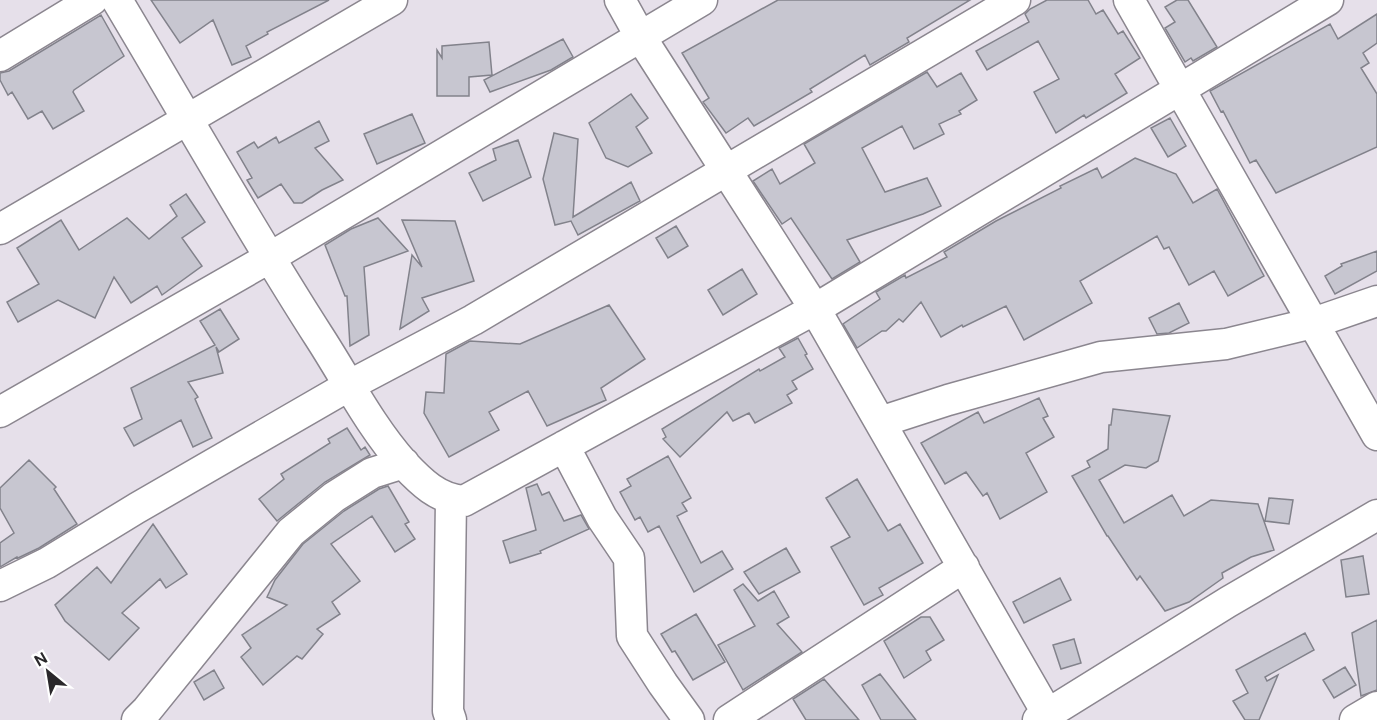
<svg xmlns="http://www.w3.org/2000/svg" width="1377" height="720" font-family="'DM Sans',sans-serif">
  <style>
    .building { fill: #c7c6d0; stroke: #82828b; stroke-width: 1.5 }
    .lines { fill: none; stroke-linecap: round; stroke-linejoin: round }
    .minor-casing { stroke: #8b868f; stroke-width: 33 }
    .minor { stroke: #fff; stroke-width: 30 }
  </style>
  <rect width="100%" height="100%" fill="#e6e0ea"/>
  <!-- building -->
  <path class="building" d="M 151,0 L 329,0 L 267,32 L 268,34 L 246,46 L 251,57 L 232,65 L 213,20 L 180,43 Z
    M 778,0 L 970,0 L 907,38 L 909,42 L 870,65 L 865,55 L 810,89 L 812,92 L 754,126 L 748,118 L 726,133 L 703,102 L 709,98 L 682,53 Z
    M 1047,0 L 1088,0 L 1096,14 L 1103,10 L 1118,34 L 1123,31 L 1140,58 L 1115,74 L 1127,93 L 1086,118 L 1084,115 L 1056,133 L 1034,92 L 1059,79 L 1038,41 L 987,70 L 976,51 L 1029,22 L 1025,14 L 1030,9 Z
    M 1177,0 L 1188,0 L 1217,47 L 1193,61 L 1191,58 L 1185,62 L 1165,28 L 1175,22 L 1165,7 Z
    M 1377,14 L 1377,43 L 1363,53 L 1369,63 L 1361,68 L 1377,94 L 1377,147 L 1276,193 L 1256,160 L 1250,163 L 1223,111 L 1221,112 L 1210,91 L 1330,24 L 1338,39 Z
    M 101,15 L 124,56 L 74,90 L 73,92 L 84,111 L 53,129 L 42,111 L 28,119 L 12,92 L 8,95 L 0,80 L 0,73 L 9,71 Z
    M 563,39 L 573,57 L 551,70 L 490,92 L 484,80 Z
    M 489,42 L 492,75 L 469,77 L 469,96 L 437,96 L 437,50 L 442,58 L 442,46 Z
    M 927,72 L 937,87 L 961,73 L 977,100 L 959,111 L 961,114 L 939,124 L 944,134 L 914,149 L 902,126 L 862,148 L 885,192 L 927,178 L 941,206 L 923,214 L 847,240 L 860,262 L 832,279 L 791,218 L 782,224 L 753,181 L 772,169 L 780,184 L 815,163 L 804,144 Z
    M 631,94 L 648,118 L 636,127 L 652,153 L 628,167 L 606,158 L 589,123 Z
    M 412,114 L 425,143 L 377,164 L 364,134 Z
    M 1170,118 L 1186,146 L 1168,157 L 1151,128 Z
    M 319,121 L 329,141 L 315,148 L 343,180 L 322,190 L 302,203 L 294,203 L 281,184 L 258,198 L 247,180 L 252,178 L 237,152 L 254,142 L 258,148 L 276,137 L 279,143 Z
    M 554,133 L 578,139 L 573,217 L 631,182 L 640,201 L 578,235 L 571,221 L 555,225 L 543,179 Z
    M 518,140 L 531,177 L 483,201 L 469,173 L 496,160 L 493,149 Z
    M 1135,158 L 1176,174 L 1193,203 L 1217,189 L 1264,276 L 1228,296 L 1214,271 L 1189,285 L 1169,247 L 1164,249 L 1157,236 L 1080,281 L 1092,303 L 1024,340 L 1006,306 L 963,327 L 962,325 L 941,337 L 921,302 L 903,322 L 899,319 L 886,331 L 882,331 L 857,348 L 843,324 L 880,299 L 876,292 L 905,275 L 906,278 L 947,257 L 944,252 L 996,221 L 1061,188 L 1060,186 L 1097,168 L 1102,178 Z
    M 186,194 L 205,222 L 182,238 L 202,266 L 162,295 L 157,286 L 131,303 L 114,277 L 95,318 L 58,300 L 18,322 L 7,302 L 39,284 L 17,248 L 61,220 L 79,250 L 127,218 L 149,239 L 177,216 L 170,205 Z
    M 378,218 L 408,251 L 364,267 L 369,335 L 350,346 L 347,296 L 345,296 L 325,245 L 351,229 Z
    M 402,220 L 455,221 L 474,281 L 422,298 L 429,311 L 400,329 L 412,255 L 422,267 Z
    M 676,226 L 688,246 L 668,258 L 656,238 Z
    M 1377,251 L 1377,271 L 1335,294 L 1325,276 L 1342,266 L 1341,264 Z
    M 742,269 L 757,294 L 723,315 L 708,290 Z
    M 1179,303 L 1189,323 L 1169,333 L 1157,334 L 1149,318 Z
    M 609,305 L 645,359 L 601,388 L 606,400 L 547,426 L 528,391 L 489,412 L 499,430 L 449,457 L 424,413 L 426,392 L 444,393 L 446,354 L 470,341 L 520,344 Z
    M 220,309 L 239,339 L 219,352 L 216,347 L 223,373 L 188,382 L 198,397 L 195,399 L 212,438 L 193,447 L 181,420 L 134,446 L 124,428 L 142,419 L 131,388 L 215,345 L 200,321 Z
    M 798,338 L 807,354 L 805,355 L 813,369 L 792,381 L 797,389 L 787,395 L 792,403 L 755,423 L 749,413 L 733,421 L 727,412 L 680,457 L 663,439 L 666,437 L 662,429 L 759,369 L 760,371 L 785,357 L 779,348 Z
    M 1039,398 L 1048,416 L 1043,418 L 1054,437 L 1026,453 L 1047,492 L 1000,519 L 987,493 L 983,496 L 966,472 L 945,484 L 921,443 L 978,412 L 984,423 Z
    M 1113,409 L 1170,416 L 1158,461 L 1146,468 L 1125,465 L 1099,480 L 1124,523 L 1172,495 L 1184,516 L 1211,500 L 1258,504 L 1274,550 L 1251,557 L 1222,573 L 1223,578 L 1189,602 L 1165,611 L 1140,576 L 1137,580 L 1108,536 L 1107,536 L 1072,476 L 1090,467 L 1087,461 L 1108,449 L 1109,425 L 1111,425 Z
    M 347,428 L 361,450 L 365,447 L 370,455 L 325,482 L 277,521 L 259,499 L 284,479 L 281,474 L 330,443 L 328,439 Z
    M 668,456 L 691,498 L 682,503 L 687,511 L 677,516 L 701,563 L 722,551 L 733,569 L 694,592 L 659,526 L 648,532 L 640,517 L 635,520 L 620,492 L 631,486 L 627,479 Z
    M 29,460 L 56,487 L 54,489 L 77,524 L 39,548 L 18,558 L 17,557 L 0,567 L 0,543 L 14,533 L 0,508 L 0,488 Z
    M 857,479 L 888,531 L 900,524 L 923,563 L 879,588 L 883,595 L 864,605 L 831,547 L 850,537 L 826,498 Z
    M 537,484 L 542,495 L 549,492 L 564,521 L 581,515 L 589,529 L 540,551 L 541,553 L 510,563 L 503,541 L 536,530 L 526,488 Z
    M 388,486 L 409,522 L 405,524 L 415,539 L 395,552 L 372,516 L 331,544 L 360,581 L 332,602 L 340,614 L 317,629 L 323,634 L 302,659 L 297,656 L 263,685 L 241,657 L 251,648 L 242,635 L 287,605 L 267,597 L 275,580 L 303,544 L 344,511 L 379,489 Z
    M 1269,498 L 1293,500 L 1289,524 L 1265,521 Z
    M 153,524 L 187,574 L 166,588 L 160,579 L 122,613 L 139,628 L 109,660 L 65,621 L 55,605 L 97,567 L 111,583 Z
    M 786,548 L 800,572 L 759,594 L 744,572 Z
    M 1363,556 L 1369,594 L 1346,597 L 1341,560 Z
    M 1060,578 L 1071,600 L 1024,623 L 1013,602 Z
    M 743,584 L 758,601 L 774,591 L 789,617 L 777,624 L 802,652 L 743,690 L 718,645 L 755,626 L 734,590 Z
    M 696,614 L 725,662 L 693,680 L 675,651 L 672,652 L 661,634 Z
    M 921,617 L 930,617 L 944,640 L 926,651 L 931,660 L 904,678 L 884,641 Z
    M 1377,620 L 1377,690 L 1361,696 L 1352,633 Z
    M 1305,633 L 1314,650 L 1265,677 L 1267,681 L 1278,675 L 1259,720 L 1245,720 L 1233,701 L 1248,693 L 1236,670 Z
    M 1074,639 L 1081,663 L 1061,669 L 1053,645 Z
    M 1345,667 L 1356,685 L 1334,698 L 1323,680 Z
    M 214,670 L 224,688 L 204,700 L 194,682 Z
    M 880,674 L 916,720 L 881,720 L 862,685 Z
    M 824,679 L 859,720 L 806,720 L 793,699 Z"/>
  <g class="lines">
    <!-- minor casing -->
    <g class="minor-casing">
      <path id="minor" d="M 117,0 C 184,112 248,226 318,335 C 346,378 370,426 404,464 C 421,482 438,499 464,501 L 815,309 L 1328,0
        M 620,0 L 640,36 L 815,309 L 1051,720
        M 1129,0 L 1377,435
        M 0,56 L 92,0
        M 0,229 L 392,0
        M 0,412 L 269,258 L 702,0
        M 880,422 L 948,400 L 1101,357 L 1226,344 L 1313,323 L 1377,301
        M 564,446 L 602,518 L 629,558 L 632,636 L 663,684 L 689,720
        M 451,500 L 448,711 L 451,720
        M 0,586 L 47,563 L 137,508 L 350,385 L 473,320 L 1015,0
        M 137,720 L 147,710 L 291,532 L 334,497 L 372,473 L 404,463
        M 729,720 L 964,567
        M 1038,720 L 1228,602 L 1377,515
        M 1355,720 L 1377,707"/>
    </g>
    <!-- minor -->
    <use href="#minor" class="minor"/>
  </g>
  <!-- north arrow -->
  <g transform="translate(48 672) rotate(330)" stroke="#ffffff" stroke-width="4.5" paint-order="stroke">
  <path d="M0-4.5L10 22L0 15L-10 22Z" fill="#2a282b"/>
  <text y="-9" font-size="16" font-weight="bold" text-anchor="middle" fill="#2a282b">N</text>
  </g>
</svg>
